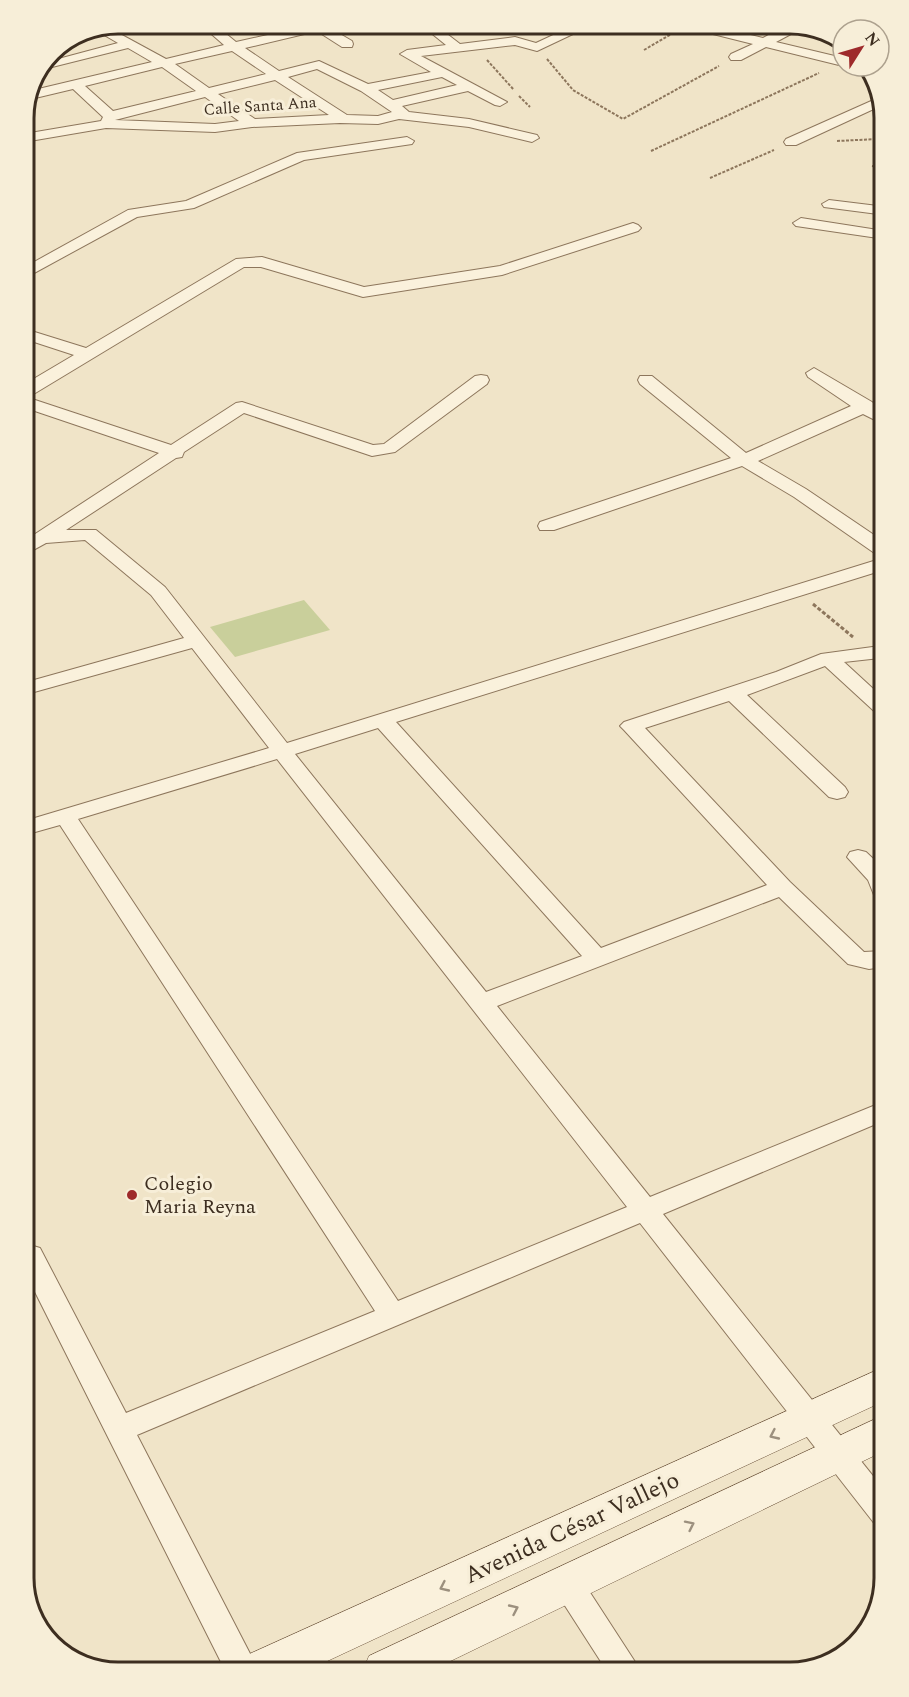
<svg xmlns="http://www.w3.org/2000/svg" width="909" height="1697" font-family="Spectral,serif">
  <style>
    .green { fill: #c9cf9b }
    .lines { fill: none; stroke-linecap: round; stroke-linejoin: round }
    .street-casing { stroke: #8d765c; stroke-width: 2 }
    .secondary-casing { stroke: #6f573f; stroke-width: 1 }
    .path-far1 { stroke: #8d765c; stroke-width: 2; stroke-dasharray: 3 1.5; stroke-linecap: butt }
    .path { stroke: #8d765c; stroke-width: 3; stroke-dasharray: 4 2; stroke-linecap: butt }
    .street { fill: #faf1dc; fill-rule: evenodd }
    .secondary { fill: #faf1dc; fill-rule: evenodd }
    .oneway { stroke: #9c907e }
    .poi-dot { fill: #9e2a2b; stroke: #f7eed8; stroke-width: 2 }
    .labels { text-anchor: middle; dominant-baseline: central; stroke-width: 6; stroke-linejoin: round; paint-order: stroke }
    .far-street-label { font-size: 16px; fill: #3d2e20; stroke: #f7eed8 }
    .poi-label { font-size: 20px; fill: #3d2e20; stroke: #f7eed8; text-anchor: start }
    .near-street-label { font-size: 24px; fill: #3d2e20; stroke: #f7eed8 }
    .rim { fill: none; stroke: #3d2e20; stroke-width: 3 }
  </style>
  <rect width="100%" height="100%" fill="#f0e4c8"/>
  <!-- green -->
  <path class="green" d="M 304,600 L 330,630 L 235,657 L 210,627 Z"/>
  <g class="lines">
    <!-- street casing -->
    <g class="street-casing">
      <path id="street" d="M 200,24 L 214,24 L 236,42 L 309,26 L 308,24 L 323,24 L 352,41 L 353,44 L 352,47 L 342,47 L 317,31 L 245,48 L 279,71 L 319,61 L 368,84 L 431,72 L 400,54 L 407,50 L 446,45 L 420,24 L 434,24 L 460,44 L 515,37 L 536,43 L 577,24 L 594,24 L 537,51 L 515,45 L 421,56 L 507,102 L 500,106 L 495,105 L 468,91 L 402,106 L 409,112 L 469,119 L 537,135 L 539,138 L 532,142 L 469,127 L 399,119 L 378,124 L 340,123 L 252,127 L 215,132 L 106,128 L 24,142 L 24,134 L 101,121 L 103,117 L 73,89 L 31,99 L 34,90 L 152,62 L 128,48 L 44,69 L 47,62 L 118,43 L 99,32 L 109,28 L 166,59 L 224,45 ZM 232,51 L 266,74 L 209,88 L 175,64 ZM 162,67 L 196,91 L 113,111 L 85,86 ZM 317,69 L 361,91 L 392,112 L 378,116 L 347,115 L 288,77 ZM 442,77 L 457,85 L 393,100 L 378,90 ZM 275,80 L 329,115 L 255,119 L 218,94 ZM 205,97 L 239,121 L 215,124 L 115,120 Z
        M 683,24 L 705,24 L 763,38 C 776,31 789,21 804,27 L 776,42 L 843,58 L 843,66 L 766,47 L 741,60 L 731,60 L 729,57 L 731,54 L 753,44 L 685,27 Z
        M 854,66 L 865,66 L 869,70 L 856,69 Z
        M 878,98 L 878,107 L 796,145 L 786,145 L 784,142 L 786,139 Z
        M 407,137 L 414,141 L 412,144 L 304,160 L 194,208 L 137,217 L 25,278 L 25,267 L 128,210 L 186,201 L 297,153 Z
        M 829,200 L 878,206 L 878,214 L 824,207 L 822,204 Z
        M 801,218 L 878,230 L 878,238 L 796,226 L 793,223 Z
        M 633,223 L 638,225 L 641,228 L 638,231 L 502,275 L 363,297 L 261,267 L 244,267 L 32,395 L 26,396 L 25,384 L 74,355 L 25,339 L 25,329 L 86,348 L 236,259 L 262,257 L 364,287 L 500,266 Z
        M 814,368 L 872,402 L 879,409 L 879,422 L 863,414 L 758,461 L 806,489 L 880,539 L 880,554 L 873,552 L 794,497 L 742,466 L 554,530 L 540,530 L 538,526 L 540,522 L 731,458 L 640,384 L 638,380 L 640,376 L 652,376 L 746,453 L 851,406 L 808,377 L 806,373 Z
        M 481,375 L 487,376 L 489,380 L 487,384 L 395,452 L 372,456 L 244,413 L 184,452 L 182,457 L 176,458 L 66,530 L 96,530 L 165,587 L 287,743 L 880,559 L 880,571 L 396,722 L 601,948 L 767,885 L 624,730 L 620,726 L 624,722 L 776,672 L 821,654 L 880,646 L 880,658 L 844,662 L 881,696 L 881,713 L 874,711 L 825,666 L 747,695 L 845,787 L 848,792 L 845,797 L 837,799 L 829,797 L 729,701 L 645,728 L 790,882 L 864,952 L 882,951 L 882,967 L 869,969 L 848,964 L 779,897 L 497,1006 L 650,1197 L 883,1102 L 883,1121 L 663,1214 L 885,1491 L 885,1527 L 874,1523 L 640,1223 L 137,1435 L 259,1671 L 226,1672 L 30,1282 L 30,1245 L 40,1248 L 126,1413 L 375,1311 L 60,825 L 28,834 L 28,820 L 269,748 L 192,648 L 27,694 L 27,682 L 184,638 L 151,595 L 85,540 L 46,543 L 26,554 L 26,540 L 159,453 L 26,408 L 26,397 L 171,445 L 236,403 L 242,402 L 373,445 L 384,444 L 475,376 ZM 378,728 L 582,956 L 486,992 L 295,754 ZM 277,759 L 627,1207 L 398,1301 L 78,819 Z
        M 858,850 L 866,852 L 882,867 L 882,897 L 874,895 L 868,880 L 847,857 L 850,852 Z
        M 567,1570 L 578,1574 L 639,1668 L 605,1668 L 551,1584 L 556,1574 Z"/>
    </g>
    <!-- secondary casing -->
    <g class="secondary-casing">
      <path id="secondary" d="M 884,1367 L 884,1401 L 306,1671 L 237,1672 L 243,1657 Z
        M 884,1415 L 884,1451 L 432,1670 L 363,1670 L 369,1656 Z"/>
    </g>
    <!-- path-far1 -->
    <path class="path-far1" d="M 644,50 L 675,32
      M 547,59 L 573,90 L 623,119 L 719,66
      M 487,60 L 514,90
      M 519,96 L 530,107
      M 837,141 L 878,139
      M 651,151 L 819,73
      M 872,166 L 878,167
      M 710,178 L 774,150"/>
    <!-- path -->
    <path class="path" d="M 813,604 L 853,637"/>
    <!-- street -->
    <use href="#street" class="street"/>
    <!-- secondary -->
    <use href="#secondary" class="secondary"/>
  </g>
  <!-- one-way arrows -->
  <defs><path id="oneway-chevron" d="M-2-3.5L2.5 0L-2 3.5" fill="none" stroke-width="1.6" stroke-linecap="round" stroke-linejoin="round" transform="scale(1.5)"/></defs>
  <g class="oneway">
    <use href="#oneway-chevron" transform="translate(774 1435) rotate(155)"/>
    <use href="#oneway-chevron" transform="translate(690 1525) rotate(-26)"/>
    <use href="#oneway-chevron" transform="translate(444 1587) rotate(155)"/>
    <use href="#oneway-chevron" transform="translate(514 1609) rotate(-25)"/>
  </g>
  <!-- markers -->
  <circle class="poi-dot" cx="132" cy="1195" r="6"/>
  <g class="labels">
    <!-- far-street labels -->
    <g class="far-street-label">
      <text transform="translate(260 106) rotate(-4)">Calle Santa Ana</text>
    </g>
    <!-- poi labels -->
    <g class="poi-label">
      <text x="144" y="1184">Colegio<tspan x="144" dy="23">Maria Reyna</tspan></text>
    </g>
    <!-- near-street labels -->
    <g class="near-street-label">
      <text transform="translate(572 1528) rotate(-25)">Avenida César Vallejo</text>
    </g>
  </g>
  <!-- crop -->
  <path d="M0 0H909V1697H0ZM118 34H790A84 84 0 0 1 874 118V1578A84 84 0 0 1 790 1662H118A84 84 0 0 1 34 1578V118A84 84 0 0 1 118 34Z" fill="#f7eed8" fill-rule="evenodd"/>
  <path class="rim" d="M118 34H790A84 84 0 0 1 874 118V1578A84 84 0 0 1 790 1662H118A84 84 0 0 1 34 1578V118A84 84 0 0 1 118 34Z"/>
  <!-- north arrow -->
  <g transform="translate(861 48) rotate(53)"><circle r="28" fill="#f7eed8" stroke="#ada18e" stroke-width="1.5"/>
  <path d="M0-4.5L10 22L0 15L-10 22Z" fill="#9e2a2b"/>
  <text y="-9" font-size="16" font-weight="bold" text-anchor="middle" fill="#3d2e20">N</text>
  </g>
</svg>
